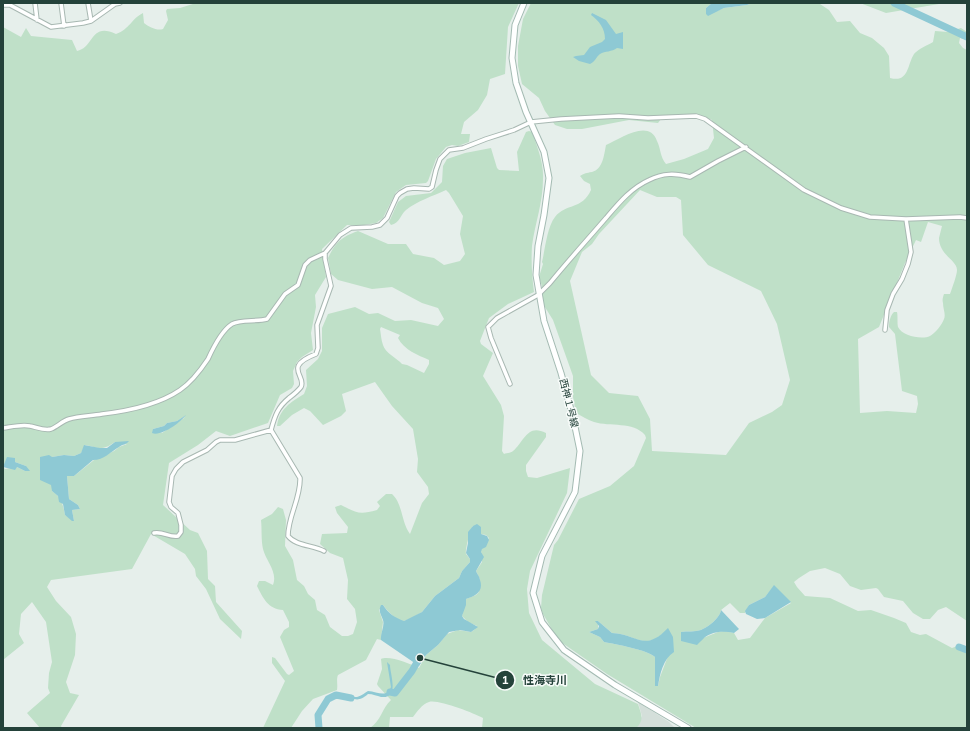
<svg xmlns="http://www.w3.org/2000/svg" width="970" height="731" font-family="Mulish,'Noto Sans JP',sans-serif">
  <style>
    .built { fill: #d4dfda }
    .green { fill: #bfe0c8; fill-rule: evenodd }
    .water { fill: #8ec9d4 }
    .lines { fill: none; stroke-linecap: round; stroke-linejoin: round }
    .river { stroke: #8ec9d4; stroke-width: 7 }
    .street-casing { stroke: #a8b8b2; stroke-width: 5.5 }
    .secondary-casing { stroke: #a4bbb3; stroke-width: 7 }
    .street { stroke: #fff; stroke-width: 3.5 }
    .secondary { stroke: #fff; stroke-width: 5 }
    .labels { text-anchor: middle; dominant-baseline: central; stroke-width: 3; stroke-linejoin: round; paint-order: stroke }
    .street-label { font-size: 10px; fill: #24423a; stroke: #f7fbf9 }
    .leader { fill: none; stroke: #24423a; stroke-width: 1.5 }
    .callout-dot { fill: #24423a; stroke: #f7fbf9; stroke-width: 1.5 }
    .mark-label { font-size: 12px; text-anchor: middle; font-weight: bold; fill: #fff }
    .callout-label { font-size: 11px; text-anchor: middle; font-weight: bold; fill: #24423a; stroke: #f7fbf9; stroke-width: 3; stroke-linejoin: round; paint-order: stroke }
  </style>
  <rect width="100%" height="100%" fill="#e6efeb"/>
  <!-- built -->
  <path class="built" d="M 638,702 L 669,722 L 675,728 L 636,728 L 642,716 Z"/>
  <!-- green -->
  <path class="green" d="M 196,3 L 519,3 L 508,27 L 505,74 L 490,79 L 487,95 L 478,110 L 464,122 L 461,134 L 470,134 L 469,142 L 458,146 L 452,145 L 446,147 L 436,159 L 428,181 L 426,183 L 406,185 L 396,192 L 383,218 L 376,223 L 364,225 L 347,225 L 322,249 L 326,277 L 315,295 L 316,307 L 311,333 L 313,350 L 302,357 L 297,362 L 293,371 L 294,384 L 292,388 L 280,395 L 268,423 L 230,436 L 216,431 L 198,445 L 169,463 L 163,505 L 190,530 L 198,533 L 207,551 L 208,579 L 215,586 L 216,602 L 242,631 L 241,639 L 220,619 L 206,589 L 196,576 L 195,569 L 185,554 L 151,534 L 132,569 L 51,580 L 47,587 L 56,601 L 71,617 L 76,634 L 75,655 L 66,682 L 70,693 L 79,695 L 61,726 L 62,728 L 40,728 L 27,713 L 50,693 L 48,688 L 49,673 L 52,662 L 46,622 L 32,602 L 21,614 L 19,634 L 24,643 L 3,660 L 3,467 L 5,469 L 17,467 L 25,471 L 26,466 L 15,462 L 3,465 L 3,27 L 21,37 L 26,28 L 31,36 L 72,40 L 77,51 C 94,48 90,22 116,34 C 130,29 131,19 143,13 L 144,23 C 149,27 157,31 163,29 L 168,20 L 166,11 L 167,9 L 180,8 ZM 185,416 L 184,418 L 162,433 L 153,429 L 164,426 L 167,423 L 177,421 ZM 115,442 L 127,444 L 119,447 L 114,451 L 94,460 L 74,476 L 67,476 L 69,499 L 78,505 L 80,509 L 72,510 L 74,521 L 65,515 C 63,504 61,497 52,491 L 52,457 L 64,455 L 74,456 L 81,453 L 85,445 C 99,448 102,451 115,442 Z
    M 531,3 L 712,3 L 706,8 L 717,11 L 724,8 L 747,5 L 752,3 L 820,3 L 820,4 L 829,10 L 837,22 L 850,21 L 860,33 L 872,38 L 884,48 L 889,56 L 890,78 C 909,83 907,65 914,54 C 918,49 928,45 933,42 L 935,31 L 948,32 L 961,28 L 967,32 L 967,40 L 960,38 L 959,43 L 963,48 L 967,50 L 967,621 L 946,607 L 938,610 L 930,619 L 923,619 L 913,613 L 903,601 L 884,597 L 878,589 L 876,588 L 861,590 L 850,586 L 840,574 L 825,568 L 810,571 L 799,578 L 794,582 L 797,587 L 805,596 L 830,598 L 858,611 L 871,610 L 894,618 L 906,623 L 911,632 L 920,635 L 926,634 L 952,648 L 960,645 L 967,648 L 967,728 L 696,728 L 607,674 L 558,640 L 543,614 L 541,608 L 542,595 L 554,545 L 558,540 L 579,499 L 610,486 L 634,466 L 646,438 L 645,435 C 633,421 610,427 594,422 C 588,420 582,416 576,413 L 573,397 L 573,376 L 553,320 L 543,304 L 542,286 L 539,277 L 543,264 L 542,262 C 545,250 547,227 555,217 C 566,203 582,210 591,190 L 590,184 L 584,181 L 580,176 C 585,173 586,173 592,172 C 603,169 604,155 606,145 C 620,139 649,118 657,141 C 661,149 660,157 666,164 L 684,159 L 708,149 L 714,138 L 712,120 L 700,115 L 664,115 L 658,123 L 629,120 L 582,129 L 567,129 L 555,125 L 545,111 L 539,98 L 522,84 L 518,66 L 518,46 L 523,19 ZM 640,190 L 657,197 L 676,197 L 681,200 L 683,235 L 708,265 L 761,291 L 777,324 L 790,380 L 782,405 L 772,412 L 749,423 L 726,455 L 652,451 L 650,419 L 638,396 L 609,393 L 591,375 L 570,281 L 582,252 L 592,244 L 599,234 ZM 928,222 L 942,226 C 941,230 940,234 939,238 C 939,255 957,260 957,270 C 957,275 952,288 950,294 L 944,294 C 943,297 942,300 943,303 C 943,309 946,314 944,319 C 942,325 935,333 930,336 C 922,340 902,336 898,327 C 897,323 898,316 897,312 L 894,312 C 890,316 889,322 889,327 L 895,334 L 902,391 L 917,396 L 918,404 L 916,413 L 887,411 L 860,413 L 858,339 L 879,327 L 905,263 L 916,240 L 921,242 ZM 774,586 L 791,603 L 765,618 L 750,638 L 738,640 L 734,633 L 724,631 L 718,632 L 703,638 L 681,632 C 687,631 695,632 701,630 C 708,627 720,618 721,610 L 730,603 L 740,613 L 745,613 L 749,605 L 765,597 ZM 598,621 L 612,633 C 637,634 644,653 668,629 L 668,656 L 660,677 L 658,686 L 655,685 L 655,657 C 648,650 615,644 604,642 L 600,637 L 589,632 L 598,629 Z
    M 860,3 L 967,3 L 967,4 L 939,4 L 886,13 Z
    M 529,131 L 532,132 C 537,146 544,163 543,179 C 543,203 535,223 532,246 C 531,262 532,276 534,292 L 508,304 L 489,318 L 480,341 L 481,344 L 493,353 L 483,376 L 501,405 L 504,416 L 502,451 L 504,454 C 506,453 511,453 513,451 C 524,442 527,423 546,433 L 546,437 L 526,465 L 526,471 L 528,477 L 537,478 L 570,468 L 567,493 L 530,571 L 527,589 L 529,613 L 542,640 L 595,684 L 638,704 C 641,714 645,720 636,728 L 482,728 L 483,718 C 473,713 438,699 429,702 C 422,704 417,712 413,717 L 390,717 L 389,728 L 370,728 C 381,721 382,708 391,700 L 378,686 L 377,684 L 382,669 L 381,659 C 389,655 411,664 419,668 L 426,655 L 438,645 L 447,634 L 458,630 L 471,632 L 474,630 L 477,626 L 468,622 L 462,616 L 466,599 L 476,595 L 479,592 L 480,579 L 476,571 L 482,562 L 481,550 L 489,538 L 486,535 L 481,534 L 473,526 C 470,530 465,550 466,554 C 466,554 470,559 470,559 L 470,562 L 462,571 L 459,578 L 435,596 L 422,612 L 412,618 L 404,621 L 397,620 L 387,610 L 383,605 L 379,610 L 383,622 L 381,640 L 377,639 L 366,660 L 338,675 C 336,680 338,684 337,690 L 313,699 L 302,711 L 291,728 L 263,728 L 285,681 L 272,663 L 272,657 L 275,658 L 287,674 L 289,675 L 294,671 L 280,637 L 284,630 L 289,627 L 289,622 L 283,610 C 268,609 263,598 257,586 L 259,581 L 265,581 L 273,585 C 278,572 266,561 263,549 C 261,540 262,529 261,520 L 272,514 L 278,507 L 283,509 L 286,520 L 285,546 L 293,560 L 297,580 L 304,586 L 308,594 L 315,600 L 317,610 L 325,615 L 330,627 L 342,636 L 348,636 L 353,634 L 357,622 L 355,609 L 347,599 L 348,580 L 343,558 L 330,553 L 320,544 L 322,534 L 347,533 L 348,527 L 337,513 L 335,507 L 341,505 C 357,513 359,515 377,510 L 380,506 L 377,502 L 386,494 L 392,494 C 403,504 401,522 410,534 L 422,503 L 429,494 L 428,487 L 417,472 L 418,459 L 413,429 L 392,406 L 375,382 L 342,394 L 346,411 L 341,416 L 323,425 L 310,411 L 304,408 L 292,415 L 280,426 L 277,426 C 279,409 291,402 304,394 L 307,386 L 306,370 L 318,359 L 322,351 L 322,328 L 328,314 L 355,307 L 369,314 L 378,313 L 395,321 L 411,320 L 438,326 L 444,319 L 438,308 L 422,303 L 392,287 L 372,289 L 338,280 L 331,274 L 328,258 C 336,242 341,237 358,231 L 388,244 L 406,244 L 413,254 L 434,258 L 444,265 L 460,261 L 465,254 L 460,234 L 463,216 L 449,193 L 446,190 C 433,196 417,201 406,210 C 400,215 400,223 391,225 L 389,222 L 398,202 L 406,196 L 431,193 L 442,182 L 443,166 L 447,159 L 465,153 L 491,148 L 497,168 L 499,170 L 519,171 L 517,152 L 526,132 ZM 381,327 L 400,335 L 398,338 C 404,350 418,355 429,360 L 429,364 L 424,373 L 407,365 L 402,364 C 397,358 385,353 383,345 C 381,340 381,334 380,329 Z"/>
  <!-- water -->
  <path class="water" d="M 712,3 L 752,3 L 747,5 L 724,8 L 708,16 L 706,14 L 706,8 Z
    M 592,13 L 606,20 L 616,34 L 623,32 L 623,49 L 617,48 C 612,52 605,51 600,54 C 596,57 595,62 590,64 L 579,61 L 573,57 L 576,56 L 584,55 L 590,47 L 602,42 L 605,39 C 605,28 599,21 591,15 Z
    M 186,415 C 181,422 161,437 152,433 L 153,429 L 164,426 L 167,423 L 177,421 Z
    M 129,441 C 126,445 123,444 119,447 C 110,452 104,460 93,460 L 74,476 L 67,476 L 69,499 L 78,505 L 80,509 L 72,510 L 74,521 L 72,521 L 65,515 L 63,504 L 59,502 L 58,496 L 52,491 L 51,485 L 40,480 L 40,457 L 49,455 L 52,457 L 64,455 L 74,456 L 81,453 L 84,445 L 100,448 L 107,448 L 115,442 Z
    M 7,457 L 15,458 L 15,462 L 26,466 L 30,471 L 25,471 L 17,467 L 15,470 L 3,467 Z
    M 477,524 L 481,527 L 481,534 L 487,536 L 489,540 L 486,547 L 482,549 L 481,552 L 484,557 L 476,571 C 477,574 480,577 480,580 C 484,592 475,596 466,599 L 466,605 L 462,616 L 464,619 L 478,627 L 471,632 L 460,630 L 449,632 L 438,645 L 426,655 L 419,666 L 381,640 C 380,634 385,626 383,620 C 381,614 378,612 381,605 L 383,605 C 388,613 395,618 404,621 L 422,612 L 435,596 L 459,578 L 462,571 L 470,562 L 470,559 L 466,553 L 468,543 L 468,532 L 473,526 Z
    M 774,585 L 791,602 L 765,618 L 757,619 L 746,614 L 745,611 L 749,605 L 765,597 Z
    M 721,610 L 739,629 L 734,633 C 724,631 713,631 704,638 C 702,640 699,643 697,645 L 681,641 L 681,632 C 687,631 695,632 701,630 C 708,627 720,618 721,610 Z
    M 595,621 L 598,621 L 612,633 C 638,634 644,653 668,628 L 673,637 L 674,652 C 663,659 660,674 658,686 L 655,686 L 655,657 C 648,650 615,644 604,642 L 600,637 L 589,632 L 598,629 L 599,626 Z
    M 387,662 L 390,665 C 390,674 400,699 381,697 C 377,696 373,694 368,694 C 357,704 354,697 342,697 L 342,694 C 358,696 353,701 368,691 C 378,692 387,698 391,687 Z"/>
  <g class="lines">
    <!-- river -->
    <path class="river" d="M 894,3 L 967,37
      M 959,647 L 967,650
      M 390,692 L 395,693 L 412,671 L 420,657
      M 319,728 L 318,715 L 328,699 L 336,695 L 351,698"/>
    <!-- street casing -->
    <g class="street-casing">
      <path id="street" d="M 35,3 L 37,20
        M 61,3 L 64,26
        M 88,3 L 91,21
        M 3,5 L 10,5 L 51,27 L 83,23 L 91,21 L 115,4 L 120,3
        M 885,330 L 887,310 L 893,294 L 902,279 L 908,264 L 911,252 L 906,219
        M 510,384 L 491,338 L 488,327 L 497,318 L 538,295 L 550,283 C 568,261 587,240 606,218 C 618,204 631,188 649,180 C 663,173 675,173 690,177 L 718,161 L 746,147
        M 3,428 C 11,427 22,424 30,426 C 36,427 44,431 51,429 C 57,427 62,421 69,419 C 79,416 91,416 102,414 C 128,411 158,405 180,390 C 192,382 200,371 208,359 C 213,348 221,331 232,324 C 240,319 257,322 267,319 L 285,294 L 298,285 L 305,265 L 310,260 L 325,253 L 340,235 L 351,228 L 372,227 L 380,225 L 387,218 L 397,196 L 400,193 L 407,189 L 414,188 L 429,189 L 432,187 L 436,170 L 440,159 L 449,150 L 463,148 L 486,139 L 514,130 L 531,122 L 561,119 L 619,116 L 648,118 L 696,116 L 705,119 L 804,190 L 841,208 L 870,217 L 906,219 L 960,217 L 967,218
        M 154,533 C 163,531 170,538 178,536 L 181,532 L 181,525 L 178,513 L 171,507 L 169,502 L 172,476 L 176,469 L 183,462 L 207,450 L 216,442 L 220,440 L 235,440 L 271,430
        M 324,551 C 313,545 296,546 288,536 C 288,516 301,498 300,478 L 271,430 C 275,415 278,407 289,398 C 293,395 298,391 301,387 C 307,376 282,367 316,354 L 318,348 L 317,325 L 331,286 L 325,259 L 325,253"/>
    </g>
    <!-- secondary casing -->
    <g class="secondary-casing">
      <path id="secondary" d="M 524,3 L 515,25 L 512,58 L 516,83 L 526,112 L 544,152 L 549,178 L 544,215 L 538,246 L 536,275 L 544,321 L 561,373 L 573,417 L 580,451 L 575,492 L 542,556 L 533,593 L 542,622 L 564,650 L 615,685 L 688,728"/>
    </g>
    <!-- street -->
    <use href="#street" class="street"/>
    <!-- secondary -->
    <use href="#secondary" class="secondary"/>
  </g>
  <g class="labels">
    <!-- street labels -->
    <g class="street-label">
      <text transform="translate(569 403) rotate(76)">西神１号線</text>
    </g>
  </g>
  <!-- callouts -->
  <path class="leader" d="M420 658L505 680"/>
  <g class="callout-dot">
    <circle cx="420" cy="658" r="4"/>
    <circle cx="505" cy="680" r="10"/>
  </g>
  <g class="mark-label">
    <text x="505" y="684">1</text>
  </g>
  <g class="callout-label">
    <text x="545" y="684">性海寺川</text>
  </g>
  <!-- border -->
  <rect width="970" height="731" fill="none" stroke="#24423a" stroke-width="8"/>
</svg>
